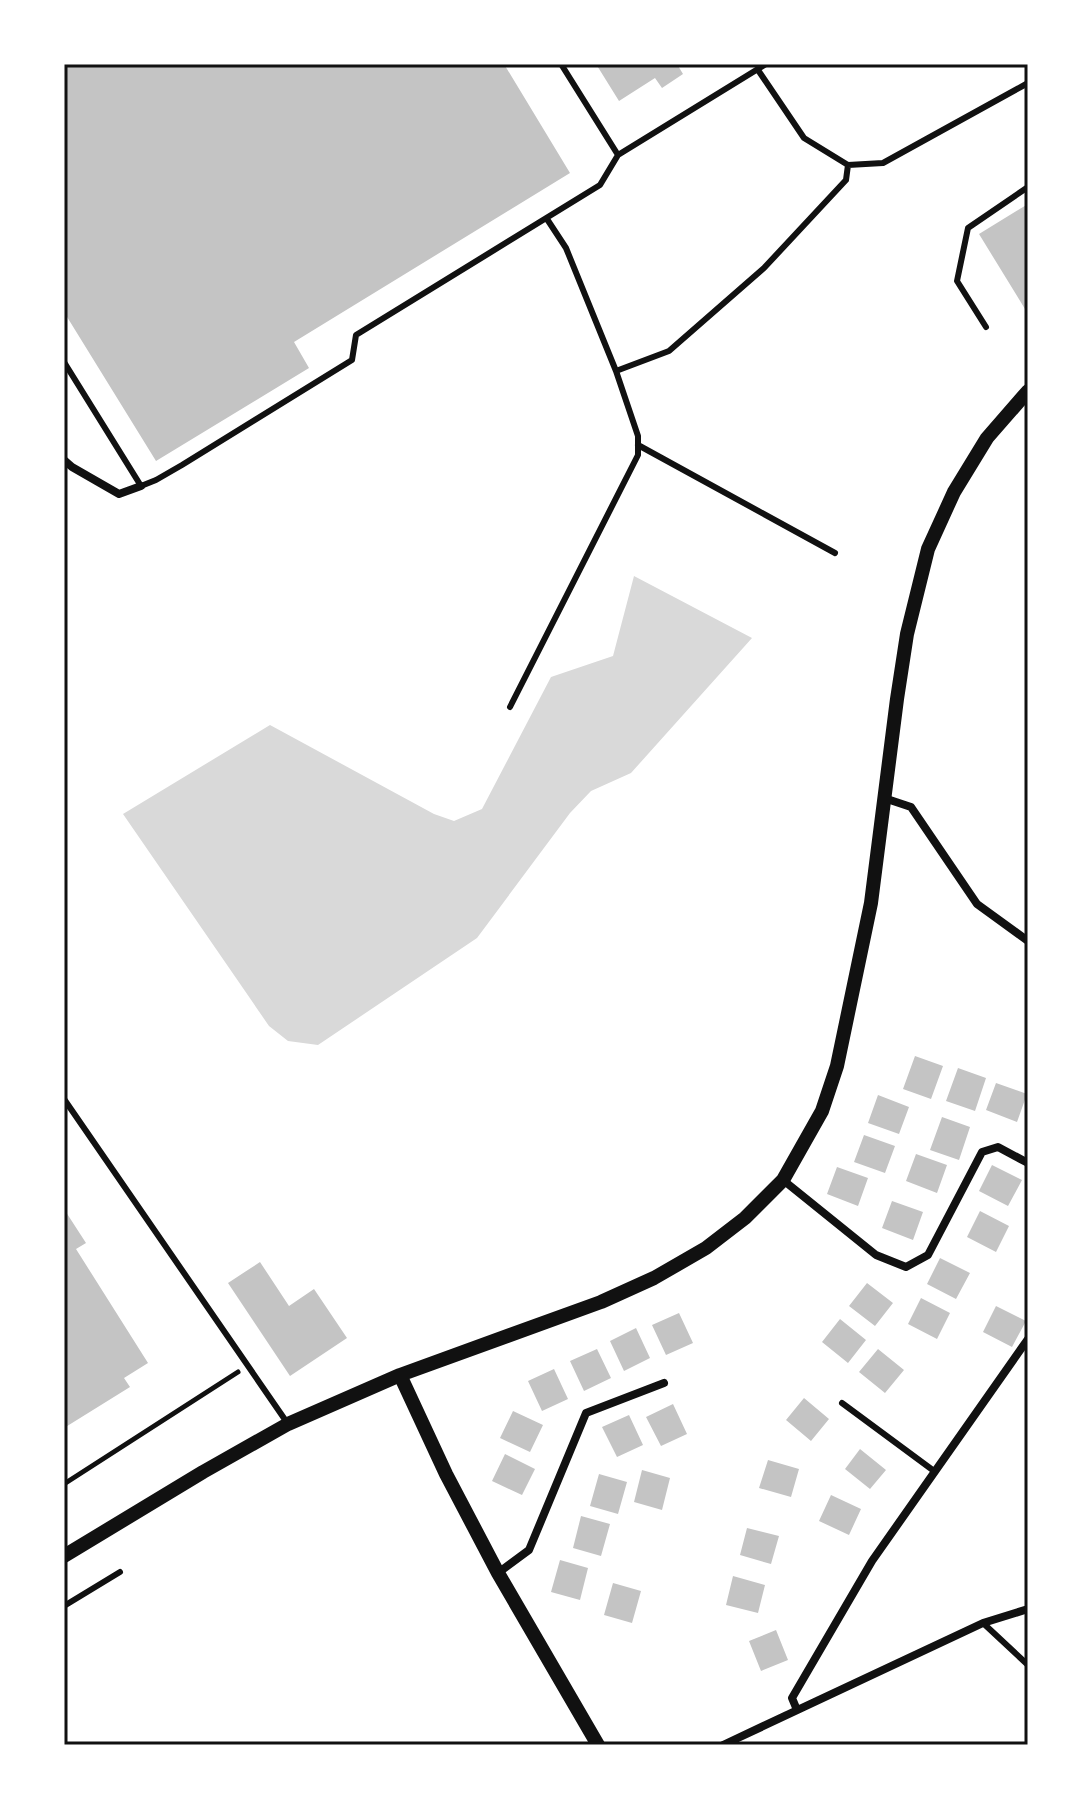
<svg xmlns="http://www.w3.org/2000/svg" width="1092" height="1809" font-family="'Varela Round',sans-serif">
  <style>
    .water { fill: #d9d9d9 }
    .building { fill: #c4c4c4 }
    .lines { fill: none; stroke-linecap: round; stroke-linejoin: round }
    .path { stroke: #111; stroke-width: 5 }
    .service { stroke: #111; stroke-width: 6 }
    .minor { stroke: #111; stroke-width: 8 }
    .tertiary { stroke: #111; stroke-width: 14 }
    .neatline { fill: none; stroke: #111; stroke-width: 3 }
  </style>
  <rect width="100%" height="100%" fill="#fff"/>
  <!-- water -->
  <path class="water" d="M 634,576 L 752,638 L 631,773 L 591,791 L 570,813 L 477,938 L 318,1045 L 288,1041 L 269,1026 L 123,814 L 270,725 L 434,814 L 454,821 L 482,809 L 551,677 L 613,656 Z"/>
  <!-- building -->
  <path class="building" d="M 64,64 L 504,64 L 570,173 L 294,342 L 309,368 L 156,461 L 64,312 Z
    M 596,64 L 677,64 L 683,74 L 662,88 L 655,78 L 619,101 Z
    M 1028,204 L 1028,308 L 1025,309 L 979,234 Z
    M 915,1056 L 943,1066 L 931,1099 L 903,1089 Z
    M 958,1068 L 986,1078 L 975,1111 L 946,1101 Z
    M 996,1083 L 1027,1094 L 1017,1122 L 986,1110 Z
    M 878,1095 L 909,1107 L 899,1134 L 868,1123 Z
    M 942,1117 L 970,1127 L 959,1160 L 930,1150 Z
    M 864,1135 L 895,1146 L 885,1173 L 854,1162 Z
    M 916,1154 L 947,1165 L 937,1193 L 906,1181 Z
    M 992,1165 L 1022,1180 L 1008,1206 L 979,1191 Z
    M 837,1167 L 868,1178 L 858,1206 L 827,1194 Z
    M 892,1201 L 923,1212 L 913,1240 L 882,1228 Z
    M 64,1209 L 86,1243 L 76,1249 L 148,1363 L 124,1378 L 130,1387 L 64,1428 Z
    M 980,1211 L 1009,1226 L 996,1252 L 967,1237 Z
    M 940,1258 L 970,1273 L 956,1299 L 927,1284 Z
    M 260,1262 L 289,1306 L 314,1289 L 347,1338 L 290,1376 L 228,1283 Z
    M 867,1283 L 893,1303 L 875,1326 L 849,1306 Z
    M 921,1298 L 950,1313 L 937,1339 L 908,1324 Z
    M 996,1306 L 1026,1321 L 1012,1347 L 983,1332 Z
    M 679,1313 L 693,1343 L 666,1355 L 652,1325 Z
    M 840,1319 L 866,1340 L 848,1363 L 822,1342 Z
    M 636,1328 L 650,1358 L 624,1371 L 610,1341 Z
    M 597,1349 L 611,1378 L 584,1391 L 570,1361 Z
    M 878,1349 L 904,1370 L 885,1393 L 859,1372 Z
    M 554,1369 L 568,1399 L 542,1411 L 528,1381 Z
    M 804,1398 L 829,1419 L 811,1441 L 786,1420 Z
    M 673,1404 L 687,1434 L 661,1446 L 646,1417 Z
    M 513,1411 L 543,1425 L 530,1452 L 500,1438 Z
    M 629,1415 L 643,1445 L 617,1457 L 602,1427 Z
    M 860,1449 L 886,1470 L 870,1489 L 845,1469 Z
    M 505,1454 L 535,1469 L 522,1495 L 492,1481 Z
    M 768,1460 L 799,1469 L 791,1497 L 759,1488 Z
    M 642,1470 L 670,1478 L 662,1510 L 634,1502 Z
    M 599,1474 L 627,1482 L 618,1514 L 590,1506 Z
    M 831,1495 L 861,1509 L 849,1535 L 819,1521 Z
    M 581,1516 L 610,1524 L 601,1556 L 573,1548 Z
    M 747,1528 L 779,1536 L 771,1564 L 740,1555 Z
    M 560,1560 L 588,1568 L 580,1600 L 551,1592 Z
    M 733,1576 L 765,1585 L 758,1613 L 726,1605 Z
    M 613,1583 L 641,1591 L 632,1623 L 604,1615 Z
    M 776,1630 L 788,1660 L 761,1671 L 749,1641 Z"/>
  <g class="lines">
    <!-- path -->
    <path class="path" d="M 64,1484 L 238,1372"/>
    <!-- service -->
    <path class="service" d="M 561,64 L 618,155 L 766,64
      M 758,70 L 804,138 L 848,165 L 883,163 L 1028,83
      M 986,327 L 957,281 L 968,228 L 1028,187
      M 64,362 L 141,486 L 156,480 L 182,465 L 352,360 L 356,335 L 600,185 L 618,155
      M 616,371 L 669,351 L 764,268 L 846,180 L 848,165
      M 638,445 L 835,553
      M 510,707 L 638,455 L 638,436 L 616,371 L 566,248 L 547,219
      M 64,1099 L 288,1424
      M 842,1403 L 934,1471
      M 64,1606 L 120,1572
      M 983,1623 L 1028,1665"/>
    <!-- minor -->
    <path class="minor" d="M 64,460 L 72,467 L 119,494 L 141,486
      M 884,798 L 911,807 L 977,904 L 1028,941
      M 783,1180 L 876,1255 L 906,1267 L 928,1255 L 982,1152 L 998,1147 L 1028,1163
      M 498,1573 L 529,1550 L 586,1413 L 664,1383
      M 797,1710 L 792,1698 L 872,1561 L 1028,1339
      M 723,1745 L 983,1623 L 1028,1609"/>
    <!-- tertiary -->
    <path class="tertiary" d="M 400,1375 L 446,1474 L 498,1573 L 598,1745
      M 64,1556 L 203,1472 L 288,1424 L 400,1375 L 601,1302 L 654,1278 L 706,1248 L 745,1218 L 783,1180 L 822,1111 L 837,1066 L 871,903 L 897,699 L 907,634 L 928,549 L 954,492 L 987,438 L 1028,391"/>
  </g>
  <!-- border -->
  <rect width="1092" height="1809" fill="none" stroke="#ffffff" stroke-width="132"/>
  <rect x="66" y="66" width="960" height="1677" class="neatline"/>
</svg>
